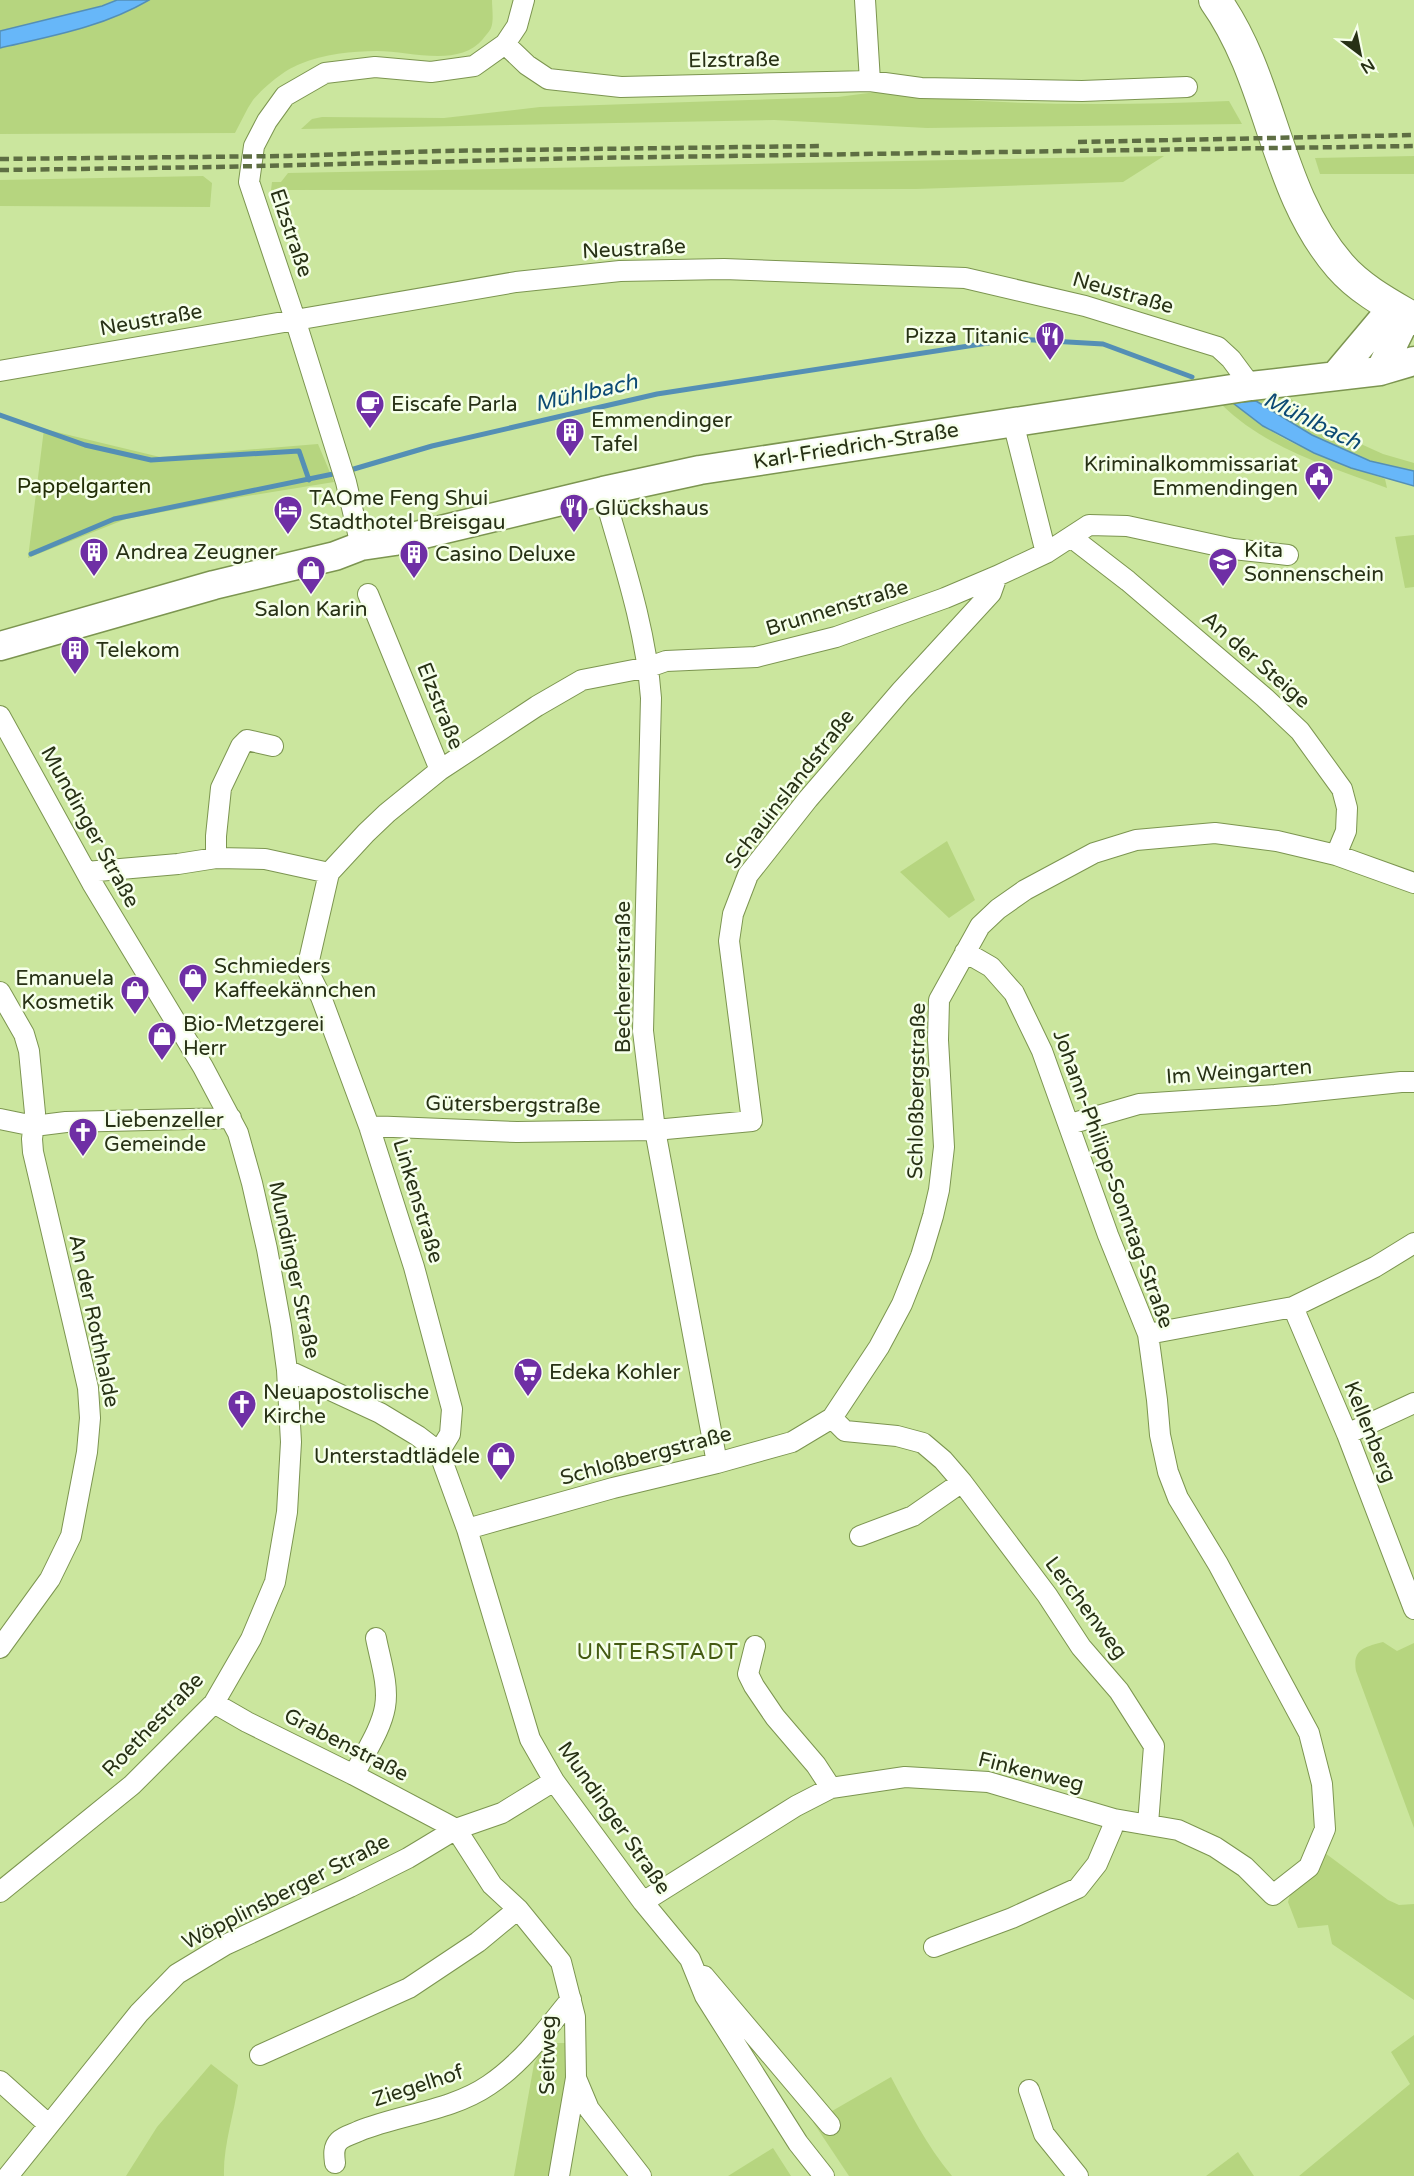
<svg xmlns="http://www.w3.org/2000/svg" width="1414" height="2176" font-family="'Varela Round',sans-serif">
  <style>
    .green { fill: #b6d57f }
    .water { fill: #67b7f9; stroke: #548fb5; stroke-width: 1.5 }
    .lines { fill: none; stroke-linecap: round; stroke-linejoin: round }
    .stream { stroke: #548fb5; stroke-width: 5 }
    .street-casing { stroke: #7c9550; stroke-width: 22 }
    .secondary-casing { stroke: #7c9550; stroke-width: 31 }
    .primary-casing { stroke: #7c9550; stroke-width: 34 }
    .street { stroke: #fff; stroke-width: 20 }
    .secondary { stroke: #fff; stroke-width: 28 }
    .primary { stroke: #fff; stroke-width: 32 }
    .rail { stroke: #5e6e43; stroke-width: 4.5; stroke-dasharray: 9 4.5; stroke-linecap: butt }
    .labels { text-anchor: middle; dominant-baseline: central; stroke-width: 5; stroke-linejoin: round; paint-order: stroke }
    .street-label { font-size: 21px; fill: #273115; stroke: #f6ffea }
    .poi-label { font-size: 21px; fill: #273115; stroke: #f6ffea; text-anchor: start }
    .park-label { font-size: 21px; fill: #222e07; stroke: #f6ffea }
    .water-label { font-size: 22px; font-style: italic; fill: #0c4a74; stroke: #f6ffea }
    .neighbourhood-label { font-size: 22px; letter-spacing: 1.5px; fill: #445a12; stroke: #f6ffea }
  </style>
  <rect width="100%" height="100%" fill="#cbe69e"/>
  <!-- green -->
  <path class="green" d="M 0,0 L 117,0 L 102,6 L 0,31 Z
    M 149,0 L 492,0 C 492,8 494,21 491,28 C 490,31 485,36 483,39 C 459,68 410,51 377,51 C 352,51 324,54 300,64 C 284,70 264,87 253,100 C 246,110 241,122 235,133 L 0,134 L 0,48 C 52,36 103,27 149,0 Z
    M 876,92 C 993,106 1111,106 1229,101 L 1242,124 L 927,128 L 774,120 L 301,129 L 312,119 L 322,117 L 444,118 L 540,107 L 838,97 Z
    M 1164,156 L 1123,182 L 916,189 L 271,190 L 272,182 L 281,182 L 288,173 Z
    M 1414,156 L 1414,174 L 1320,174 L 1315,158 Z
    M 203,176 L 212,183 L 210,207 L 0,206 L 0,180 Z
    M 1289,397 L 1321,426 L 1383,454 L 1414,463 L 1414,471 L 1370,462 L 1312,435 L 1256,401 Z
    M 1233,403 C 1242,410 1252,419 1262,425 C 1296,449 1346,466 1385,479 L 1387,488 C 1329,466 1267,449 1222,405 Z
    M 44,429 L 160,457 L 318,444 L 334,482 L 241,497 L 126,519 L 28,558 Z
    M 1414,535 L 1414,587 L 1405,588 L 1395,537 Z
    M 947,841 L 975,900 L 949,918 L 900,872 Z
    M 1383,1642 L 1397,1651 L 1414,1643 L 1414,1828 L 1356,1671 C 1352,1649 1365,1647 1383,1642 Z
    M 1325,1853 L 1388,1900 L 1399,1905 L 1414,1904 L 1414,2000 L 1332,1944 L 1328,1925 L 1298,1928 L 1288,1902 L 1290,1895 L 1307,1878 Z
    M 1414,2035 L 1414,2176 L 1299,2176 L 1410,2084 L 1391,2052 Z
    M 552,2043 L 566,2043 L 568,2048 L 567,2089 L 553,2176 L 514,2176 L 534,2064 L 540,2053 Z
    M 211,2064 L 238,2085 C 234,2115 223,2146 224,2176 L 126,2176 L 157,2127 Z
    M 891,2077 C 909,2111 927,2146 952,2176 L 849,2176 L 813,2122 Z
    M 773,2148 L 791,2176 L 728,2176 Z
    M 1238,2152 L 1254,2176 L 1206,2176 Z"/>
  <!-- water -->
  <path class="water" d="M 117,0 L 149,0 C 103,27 52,36 0,48 L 0,31 L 102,6 Z
    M 1256,401 L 1312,435 L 1370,461 L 1414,471 L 1414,486 L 1351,468 L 1314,453 L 1263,426 L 1233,403 Z"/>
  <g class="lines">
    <!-- stream -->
    <path class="stream" d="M 0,415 L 85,445 L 151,460 L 299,451 L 309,480
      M 347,471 L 432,446 L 657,394 L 1014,339 L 1103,344 L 1192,377
      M 31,554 L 114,519 L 338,473"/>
    <!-- street casing -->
    <g class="street-casing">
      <path id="street" d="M 865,0 L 870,81
        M 505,44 L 527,65 L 548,79 L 621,87 L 870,81 L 921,88 L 1082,91 L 1187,87
        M 0,371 L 516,282 L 620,271 L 724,269 L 965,278 L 1085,306 L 1218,347 L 1231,359 L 1251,386
        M 1013,422 L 1046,553
        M 603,491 C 622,558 646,628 651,698 L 643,1031 L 655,1130 L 717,1463
        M 1071,537 L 1128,581 L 1265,698 L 1300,731 L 1342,789 L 1347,808 L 1346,831 L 1336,855
        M 361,546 L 346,482 L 295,319 L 249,182 L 254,146 L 267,121 L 285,96 L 325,73 L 375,67 L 431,72 L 474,66 L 505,44 L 517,26 L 524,0
        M 368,594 L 440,770
        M 0,716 L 92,883 L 203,1067 L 238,1133 L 252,1183 L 267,1249 L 281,1326 L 287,1370 L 291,1442 L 287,1512 L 275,1582 L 251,1639 L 214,1703 L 132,1785 L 0,1892
        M 216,858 L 216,836 L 221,788 L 241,746 L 247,740 L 273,746
        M 86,872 L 178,864 L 216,858 L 265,859 L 329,873
        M 0,992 L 24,1034 L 29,1051 L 35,1113 L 32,1139 L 33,1152 L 78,1344 L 88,1388 L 90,1418 L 87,1452 L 71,1536 L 50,1579 L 0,1648
        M 0,1119 L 34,1126 L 66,1122 L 231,1118
        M 1070,1124 L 1139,1104 L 1275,1095 L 1401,1082 L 1414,1082
        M 369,1126 L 517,1132 L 655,1130 L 752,1121 L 729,941 L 733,914 L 748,875 L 808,799 L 901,691 L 991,593 L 997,576
        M 1293,1307 L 1347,1434 L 1414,1609
        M 1148,1334 L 1293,1307 L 1375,1267 L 1414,1243
        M 287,1370 L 380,1413 L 418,1436 L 439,1452 L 467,1529 L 530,1739 L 554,1781 L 643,1902 L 690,1959 L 705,1996 L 798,2143 L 824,2176
        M 832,1418 L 845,1431 L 897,1436 L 923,1443 L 943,1460 L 962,1482 L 1047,1595 L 1081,1647 L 1119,1691 L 1154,1746 L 1148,1824
        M 1347,1434 L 1414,1403
        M 439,1452 L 450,1434 L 452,1409 L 414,1267 L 369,1126 L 321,997 L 307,969 L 329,873 L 366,833 L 387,813 L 440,770 L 537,706 L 582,680 L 649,667 L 666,661 L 756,657 L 836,637 L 945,598 L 997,576 L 1046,553 L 1089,525 L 1127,526 L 1233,549 L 1288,555
        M 467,1529 L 613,1488 L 717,1463 L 792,1442 L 832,1418 L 879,1347 L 902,1304 L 921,1256 L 933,1216 L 939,1190 L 944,1147 L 938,1040 L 939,1000 L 980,926 L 998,909 L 1025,890 L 1094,853 L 1136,840 L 1215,833 L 1277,841 L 1336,855 L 1414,883
        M 860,1536 L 913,1516 L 962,1482
        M 755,1646 L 748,1674 L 754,1686 L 775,1717 L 816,1765 L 831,1788
        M 214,1703 L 247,1722 L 354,1775 L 456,1829 L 492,1885 L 518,1909 L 561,1962 L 575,2017 L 576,2078 L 559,2176
        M 354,1775 C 364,1754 381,1730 385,1707 C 389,1685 380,1659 376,1638
        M 643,1902 L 796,1806 L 831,1788 L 905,1777 L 988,1782 L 1114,1819 L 1178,1830 L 1215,1847 L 1245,1867 L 1273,1895 L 1309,1867 L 1325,1829 L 1322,1784 L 1309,1733 L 1218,1564 L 1178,1498 L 1168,1472 L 1160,1435 L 1157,1400 L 1148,1334 L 1108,1235 L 1042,1051 L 1014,993 L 991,967 L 965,952
        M 934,1947 L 1012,1918 L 1078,1888 L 1097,1864 L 1112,1829 L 1114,1819
        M 704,1976 L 830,2125
        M 260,2055 L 409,1988 L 478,1942 L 518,1909
        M 576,2078 L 589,2109 L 641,2176
        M 0,2081 L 49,2125
        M 1029,2090 L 1044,2134 L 1078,2176
        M 335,2163 C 334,2155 333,2147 339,2141 C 344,2136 353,2134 359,2131 C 401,2114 451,2111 489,2085 C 522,2063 547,2029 571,1999
        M 8,2176 L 139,2013 L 177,1974 L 225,1945 L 350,1887 L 408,1858 L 456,1829 L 502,1813 L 554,1781"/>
    </g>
    <!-- secondary casing -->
    <g class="secondary-casing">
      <path id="secondary" d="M 1380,371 L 1401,328 L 1393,307
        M 1335,376 L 1393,307
        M 0,646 L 214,585 L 335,556 L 361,546 L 395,541 L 603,491 L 700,470 L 1251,386 L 1380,371 L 1414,361"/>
    </g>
    <!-- primary casing -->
    <g class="primary-casing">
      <path id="primary" d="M 1215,0 C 1273,81 1274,190 1340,266 C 1360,289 1388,304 1414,319"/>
    </g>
    <!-- street -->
    <use href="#street" class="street"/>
    <!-- secondary -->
    <use href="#secondary" class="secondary"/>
    <!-- primary -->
    <use href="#primary" class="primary"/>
    <!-- rail -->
    <path class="rail" d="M 1078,142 L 1414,135
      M 0,159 L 288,156 L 439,151 L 823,146
      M 0,170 L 217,167 L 588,158 L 1414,146"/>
  </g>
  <!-- icons -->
  <defs>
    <g id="restaurant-pin" transform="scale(1.5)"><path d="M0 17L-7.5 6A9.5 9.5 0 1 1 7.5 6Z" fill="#6f2fa5" stroke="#f6ffea"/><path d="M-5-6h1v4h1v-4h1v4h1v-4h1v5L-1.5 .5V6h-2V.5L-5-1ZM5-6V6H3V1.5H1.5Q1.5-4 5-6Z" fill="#fff"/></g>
    <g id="cafe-pin" transform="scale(1.5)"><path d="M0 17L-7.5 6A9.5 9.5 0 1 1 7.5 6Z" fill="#6f2fa5" stroke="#f6ffea"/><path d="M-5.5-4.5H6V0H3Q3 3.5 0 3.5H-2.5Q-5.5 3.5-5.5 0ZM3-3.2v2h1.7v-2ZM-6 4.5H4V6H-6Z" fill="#fff"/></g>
    <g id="building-pin" transform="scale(1.5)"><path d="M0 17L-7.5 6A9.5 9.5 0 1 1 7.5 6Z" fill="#6f2fa5" stroke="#f6ffea"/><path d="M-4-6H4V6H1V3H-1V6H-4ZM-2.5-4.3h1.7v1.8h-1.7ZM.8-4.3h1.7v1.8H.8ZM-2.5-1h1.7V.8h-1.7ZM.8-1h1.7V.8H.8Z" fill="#fff"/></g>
    <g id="civic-pin" transform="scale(1.5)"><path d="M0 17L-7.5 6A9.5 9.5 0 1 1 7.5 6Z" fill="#6f2fa5" stroke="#f6ffea"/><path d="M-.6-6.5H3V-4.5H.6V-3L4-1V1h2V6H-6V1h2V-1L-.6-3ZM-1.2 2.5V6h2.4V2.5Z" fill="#fff"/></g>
    <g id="hotel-pin" transform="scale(1.5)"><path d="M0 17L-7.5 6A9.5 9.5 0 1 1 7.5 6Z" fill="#6f2fa5" stroke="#f6ffea"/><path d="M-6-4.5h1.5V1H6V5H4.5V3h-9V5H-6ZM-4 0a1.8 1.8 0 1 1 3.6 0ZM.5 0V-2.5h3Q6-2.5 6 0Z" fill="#fff"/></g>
    <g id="school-pin" transform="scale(1.5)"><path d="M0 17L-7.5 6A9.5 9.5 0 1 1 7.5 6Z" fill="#6f2fa5" stroke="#f6ffea"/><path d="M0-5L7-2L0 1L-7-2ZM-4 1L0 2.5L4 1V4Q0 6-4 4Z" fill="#fff"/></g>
    <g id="shop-pin" transform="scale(1.5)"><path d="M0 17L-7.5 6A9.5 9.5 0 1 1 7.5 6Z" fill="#6f2fa5" stroke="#f6ffea"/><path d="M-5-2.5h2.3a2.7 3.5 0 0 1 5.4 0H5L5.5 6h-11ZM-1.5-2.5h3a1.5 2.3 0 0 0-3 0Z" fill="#fff"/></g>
    <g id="church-pin" transform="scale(1.5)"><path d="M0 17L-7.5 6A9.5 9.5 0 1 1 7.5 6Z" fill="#6f2fa5" stroke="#f6ffea"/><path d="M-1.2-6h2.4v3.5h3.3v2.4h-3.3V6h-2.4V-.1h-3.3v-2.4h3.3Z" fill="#fff"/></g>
    <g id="supermarket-pin" transform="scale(1.5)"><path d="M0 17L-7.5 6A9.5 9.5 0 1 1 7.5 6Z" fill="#6f2fa5" stroke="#f6ffea"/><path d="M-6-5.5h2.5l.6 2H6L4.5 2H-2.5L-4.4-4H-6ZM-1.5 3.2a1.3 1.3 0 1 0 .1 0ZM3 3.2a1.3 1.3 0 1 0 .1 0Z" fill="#fff"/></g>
  </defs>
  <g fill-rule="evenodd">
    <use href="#restaurant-pin" x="1050" y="336"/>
    <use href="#cafe-pin" x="370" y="404"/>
    <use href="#building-pin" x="570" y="432"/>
    <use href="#civic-pin" x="1319" y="476"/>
    <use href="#restaurant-pin" x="574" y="508"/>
    <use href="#hotel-pin" x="288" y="510"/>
    <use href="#building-pin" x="94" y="552"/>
    <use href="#building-pin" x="414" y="554"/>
    <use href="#school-pin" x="1223" y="562"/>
    <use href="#shop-pin" x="311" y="570"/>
    <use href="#building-pin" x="75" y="650"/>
    <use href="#shop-pin" x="193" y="978"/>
    <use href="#shop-pin" x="135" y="990"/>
    <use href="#shop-pin" x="162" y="1036"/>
    <use href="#church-pin" x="83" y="1132"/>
    <use href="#supermarket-pin" x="528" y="1372"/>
    <use href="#church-pin" x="242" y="1404"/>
    <use href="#shop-pin" x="501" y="1456"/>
  </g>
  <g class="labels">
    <!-- street labels -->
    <g class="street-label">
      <text transform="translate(734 60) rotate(-1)">Elzstraße</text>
      <text transform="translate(291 233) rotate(71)">Elzstraße</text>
      <text transform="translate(634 249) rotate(-3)">Neustraße</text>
      <text transform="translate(1123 293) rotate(16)">Neustraße</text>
      <text transform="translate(151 320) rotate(-10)">Neustraße</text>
      <text transform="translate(856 446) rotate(-9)">Karl-Friedrich-Straße</text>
      <text transform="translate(837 608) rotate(-17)">Brunnenstraße</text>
      <text transform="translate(1256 660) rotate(41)">An der Steige</text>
      <text transform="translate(440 706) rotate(68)">Elzstraße</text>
      <text transform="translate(790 789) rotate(-52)">Schauinslandstraße</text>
      <text transform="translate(90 827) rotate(61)">Mundinger Straße</text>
      <text transform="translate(623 977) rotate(-90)">Bechererstraße</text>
      <text transform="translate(1239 1072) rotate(-4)">Im Weingarten</text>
      <text transform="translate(917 1091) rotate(-89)">Schloßbergstraße</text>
      <text transform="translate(513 1105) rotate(1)">Gütersbergstraße</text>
      <text transform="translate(1113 1179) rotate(70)">Johann-Philipp-Sonntag-Straße</text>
      <text transform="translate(418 1201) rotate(73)">Linkenstraße</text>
      <text transform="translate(294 1270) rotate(78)">Mundinger Straße</text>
      <text transform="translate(94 1321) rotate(78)">An der Rothhalde</text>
      <text transform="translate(1370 1432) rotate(68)">Kellenberg</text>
      <text transform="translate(646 1456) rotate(-15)">Schloßbergstraße</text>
      <text transform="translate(1086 1608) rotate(53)">Lerchenweg</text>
      <text transform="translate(153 1725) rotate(-46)">Roethestraße</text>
      <text transform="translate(346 1745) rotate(27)">Grabenstraße</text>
      <text transform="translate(1031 1772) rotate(14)">Finkenweg</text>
      <text transform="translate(614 1818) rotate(55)">Mundinger Straße</text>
      <text transform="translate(286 1892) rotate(-27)">Wöpplinsberger Straße</text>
      <text transform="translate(548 2055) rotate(-89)">Seitweg</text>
      <text transform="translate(418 2086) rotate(-18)">Ziegelhof</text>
    </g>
    <!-- poi labels -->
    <g class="poi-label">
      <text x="1029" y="336" text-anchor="end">Pizza Titanic</text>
      <text x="391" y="404">Eiscafe Parla</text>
      <text x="591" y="420">Emmendinger<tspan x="591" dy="24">Tafel</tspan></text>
      <text x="1298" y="464" text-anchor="end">Kriminalkommissariat<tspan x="1298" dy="24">Emmendingen</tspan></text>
      <text x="309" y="498">TAOme Feng Shui<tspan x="309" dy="24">Stadthotel Breisgau</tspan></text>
      <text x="595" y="508">Glückshaus</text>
      <text x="1244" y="550">Kita<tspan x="1244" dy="24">Sonnenschein</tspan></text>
      <text x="115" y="552">Andrea Zeugner</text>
      <text x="435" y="554">Casino Deluxe</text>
      <text x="311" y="609" text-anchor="middle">Salon Karin</text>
      <text x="96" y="650">Telekom</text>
      <text x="214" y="966">Schmieders<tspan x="214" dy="24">Kaffeekännchen</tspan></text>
      <text x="114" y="978" text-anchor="end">Emanuela<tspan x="114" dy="24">Kosmetik</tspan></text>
      <text x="183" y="1024">Bio-Metzgerei<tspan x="183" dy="24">Herr</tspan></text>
      <text x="104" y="1120">Liebenzeller<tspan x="104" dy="24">Gemeinde</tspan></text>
      <text x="549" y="1372">Edeka Kohler</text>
      <text x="263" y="1392">Neuapostolische<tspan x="263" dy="24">Kirche</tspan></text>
      <text x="480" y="1456" text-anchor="end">Unterstadtlädele</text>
    </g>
    <!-- park labels -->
    <g class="park-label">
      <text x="84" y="486">Pappelgarten</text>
    </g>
    <!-- water labels -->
    <g class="water-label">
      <text transform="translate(586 393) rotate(-13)">Mühlbach</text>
      <text transform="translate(1312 421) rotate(26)">Mühlbach</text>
    </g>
    <!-- neighbourhood labels -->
    <g class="neighbourhood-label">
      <text x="658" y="1652">UNTERSTADT</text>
    </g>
  </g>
  <!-- north arrow -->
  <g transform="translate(1360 54) rotate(148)" stroke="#f6ffea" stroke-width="4.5" paint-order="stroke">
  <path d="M0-4.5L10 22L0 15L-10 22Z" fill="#273115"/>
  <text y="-9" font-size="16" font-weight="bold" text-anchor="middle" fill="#273115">N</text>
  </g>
</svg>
